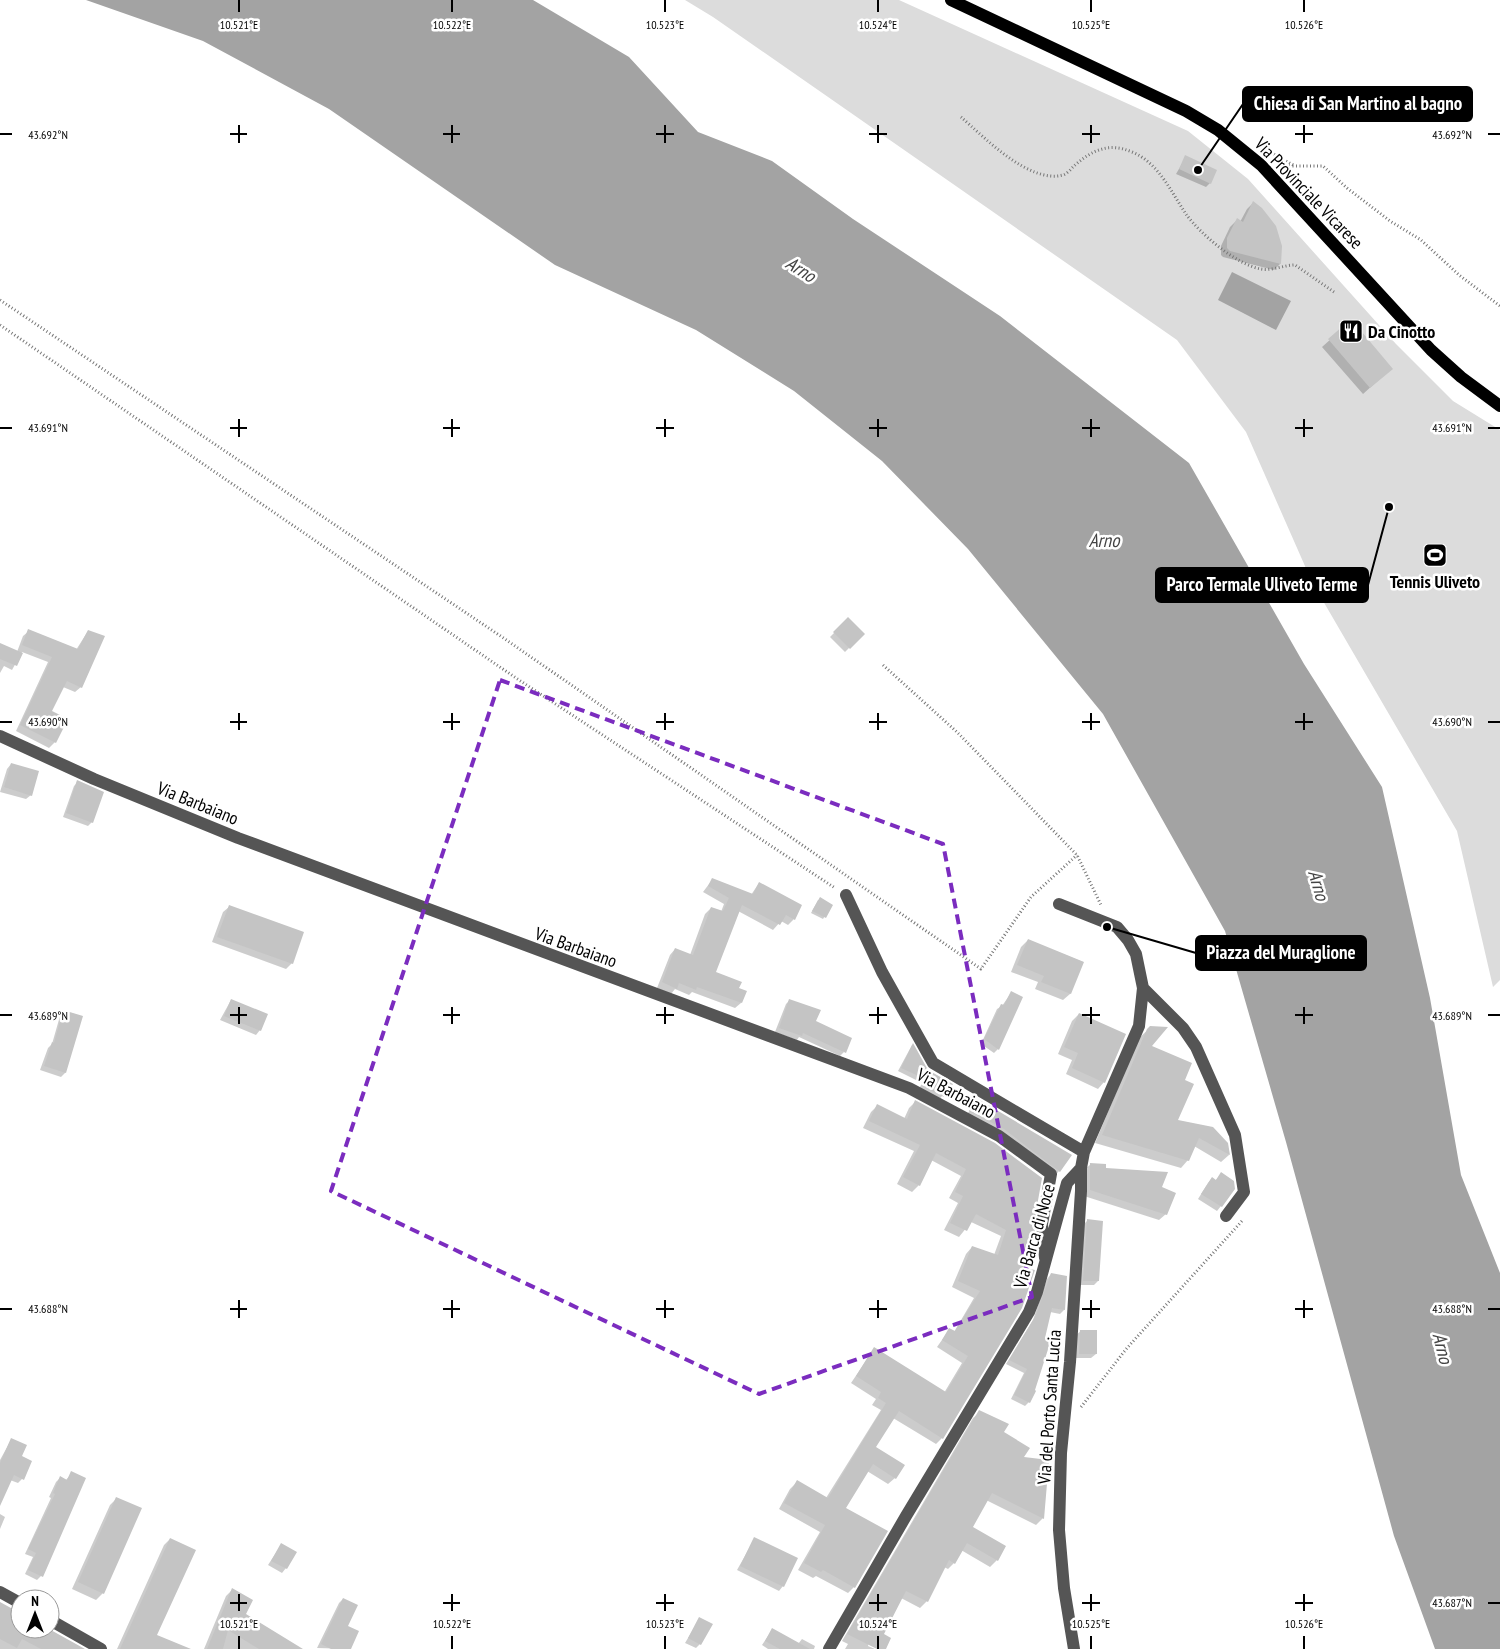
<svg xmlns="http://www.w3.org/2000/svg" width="1500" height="1649" font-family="'PT Sans Narrow',sans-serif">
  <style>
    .green { fill: #dcdcdc }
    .water { fill: #a3a3a3 }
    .shadow { fill: #0003 }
    .building { fill: #c4c4c4 }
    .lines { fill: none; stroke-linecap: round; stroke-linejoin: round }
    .path { stroke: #777; stroke-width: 3; stroke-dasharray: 1 2.5; stroke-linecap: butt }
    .minor { stroke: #555; stroke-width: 12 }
    .major { stroke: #000; stroke-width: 12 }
    .marked { fill: none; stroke: #7b2cbf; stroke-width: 4; stroke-dasharray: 10 6; stroke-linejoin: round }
    .ticks { fill: none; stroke: #000; stroke-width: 2 }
    .labels { text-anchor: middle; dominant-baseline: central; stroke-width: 5; stroke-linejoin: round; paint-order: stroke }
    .street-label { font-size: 18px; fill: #000; stroke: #fff }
    .poi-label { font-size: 18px; font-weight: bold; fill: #000; stroke: #fff; text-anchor: start }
    .water-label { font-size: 19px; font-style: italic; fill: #444; stroke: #fff }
    .ticks-label { font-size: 12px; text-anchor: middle; fill: #000; stroke: #fff; stroke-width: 5; stroke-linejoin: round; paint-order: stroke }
    .leader { fill: none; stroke: #000; stroke-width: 2 }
    .callout-dot { fill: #000; stroke: #fff; stroke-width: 2 }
    .callout { fill: #000; stroke: #000; stroke-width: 2 }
    .callout-label { font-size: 19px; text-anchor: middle; font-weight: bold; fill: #fff }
  </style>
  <rect width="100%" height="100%" fill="#fff"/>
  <!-- green -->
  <path class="green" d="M 685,0 L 899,0 L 1188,131 L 1248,179 L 1396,344 L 1453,401 L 1500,430 L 1500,980 L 1493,987 L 1457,831 L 1312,582 L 1246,432 L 1177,340 L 713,17 Z"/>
  <!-- water -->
  <path class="water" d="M 86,0 L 533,0 L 629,57 L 698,132 L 772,161 L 853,219 L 1000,316 L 1189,463 L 1304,664 L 1382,787 L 1430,998 L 1461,1175 L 1500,1273 L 1500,1649 L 1435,1649 L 1394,1536 L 1286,1142 L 1225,931 L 1103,714 L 968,549 L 882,461 L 794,391 L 696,330 L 555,265 L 329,109 L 203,41 Z
    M 1232,272 L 1291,301 L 1276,330 L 1218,300 Z"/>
  <!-- shadow -->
  <path class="shadow" d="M 1186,157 L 1210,183 L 1206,187 L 1176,174 Z
    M 1253,203 L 1280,264 L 1274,270 L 1223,257 L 1221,255 L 1221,246 L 1230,227 L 1237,220 L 1240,222 L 1247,209 Z
    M 1351,321 L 1384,375 L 1363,394 L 1322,347 Z
    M 848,619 L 863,634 L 845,652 L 830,637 Z
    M 29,631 L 76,650 L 88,631 L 81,687 L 75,692 L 63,687 L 50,712 L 55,742 L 49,748 L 16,731 L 48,662 L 22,652 L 12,670 L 4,666 L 0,673 L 0,644 L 17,652 L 23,636 Z
    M 11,764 L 31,795 L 26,799 L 0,792 L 7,769 Z
    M 78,782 L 92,822 L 88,826 L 63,817 L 74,786 Z
    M 712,880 L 751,895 L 759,883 L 794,919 L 788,925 L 781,921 L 773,930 L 738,911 L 714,973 L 738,988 L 741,1003 L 735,1008 L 692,992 L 689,995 L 675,989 L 671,994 L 657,988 L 670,955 L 675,949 L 690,955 L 705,914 L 711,908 L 721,912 L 724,904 L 703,892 Z
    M 818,900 L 832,905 L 823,919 L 811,913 Z
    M 229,907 L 292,963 L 286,969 L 212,942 L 223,912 Z
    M 1028,940 L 1083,962 L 1070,994 L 1063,1000 L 1035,989 L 1038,982 L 1011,972 L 1021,947 Z
    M 1011,993 L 998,1049 L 994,1053 L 981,1044 L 997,1009 L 1002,1006 Z
    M 231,1000 L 260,1030 L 256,1035 L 220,1020 Z
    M 790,1000 L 844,1052 L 840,1056 L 799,1037 L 797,1040 L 775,1032 L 786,1004 Z
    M 64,1012 L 81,1017 L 65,1073 L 61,1077 L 40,1070 L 48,1048 L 52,1044 L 60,1016 Z
    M 1079,1014 L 1104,1082 L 1098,1089 L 1066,1074 L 1072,1060 L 1058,1054 L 1072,1021 Z
    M 1151,1027 L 1150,1046 L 1183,1081 L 1176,1121 L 1227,1143 L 1229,1155 L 1221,1162 L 1194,1146 L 1188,1160 L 1181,1168 L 1095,1143 L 1139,1038 Z
    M 912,1045 L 928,1071 L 951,1084 L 939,1100 L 919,1089 L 922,1083 L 898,1071 Z
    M 978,1100 L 1059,1171 L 1053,1178 L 964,1118 Z
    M 915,1102 L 1041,1178 L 942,1438 L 936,1444 L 893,1418 L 875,1447 L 895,1478 L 888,1484 L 867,1471 L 844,1508 L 854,1587 L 848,1593 L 816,1576 L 813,1578 L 798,1570 L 820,1532 L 779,1509 L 790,1489 L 797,1482 L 826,1498 L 881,1410 L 872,1405 L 876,1399 L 851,1383 L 874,1349 L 944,1393 L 962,1363 L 937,1347 L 949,1330 L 954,1332 L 974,1298 L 952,1287 L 966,1254 L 972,1247 L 994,1255 L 1001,1236 L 971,1222 L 959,1237 L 944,1230 L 958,1203 L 949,1198 L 961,1176 L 931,1160 L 919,1185 L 912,1192 L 897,1184 L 914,1151 L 863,1128 L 871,1112 L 877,1106 L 904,1119 L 909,1108 Z
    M 1091,1164 L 1161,1188 L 1166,1214 L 1159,1220 L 1084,1196 L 1084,1170 Z
    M 1221,1174 L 1221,1206 L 1217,1211 L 1198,1199 L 1208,1183 L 1212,1178 L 1215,1181 Z
    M 1088,1220 L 1098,1281 L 1094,1285 L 1080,1285 L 1084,1224 Z
    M 1051,1274 L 1064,1310 L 1060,1314 L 1050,1312 L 1029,1402 L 1025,1406 L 1011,1399 L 1024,1373 L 1006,1364 L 1033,1320 L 1047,1279 Z
    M 1081,1331 L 1096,1354 L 1091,1358 L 1075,1358 L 1076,1335 Z
    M 980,1412 L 1003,1433 L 1022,1458 L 1047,1461 L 1043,1518 L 1036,1525 L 986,1500 L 971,1527 L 997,1560 L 990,1567 L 961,1550 L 954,1563 L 948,1569 L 944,1567 L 927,1601 L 920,1608 L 901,1598 L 882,1635 L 884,1649 L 869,1643 L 868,1646 L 875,1649 L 845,1649 L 848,1644 L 842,1641 L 973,1418 Z
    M 11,1440 L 20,1457 L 22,1479 L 18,1483 L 10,1480 L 0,1503 L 0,1460 Z
    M 72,1473 L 41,1576 L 37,1580 L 25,1574 L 33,1557 L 25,1554 L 51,1498 L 49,1497 L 56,1482 L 60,1478 L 66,1480 Z
    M 117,1498 L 103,1593 L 96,1600 L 72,1589 L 110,1505 Z
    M 0,1514 L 5,1517 L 0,1529 Z
    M 755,1538 L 783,1586 L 779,1591 L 737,1570 Z
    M 170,1539 L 156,1636 L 188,1649 L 117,1649 L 164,1545 Z
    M 281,1545 L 286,1568 L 282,1573 L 268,1565 Z
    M 232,1590 L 245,1615 L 286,1649 L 204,1649 L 226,1596 Z
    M 343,1599 L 350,1649 L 317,1648 L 339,1603 Z
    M 0,1603 L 20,1614 L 20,1629 L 47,1629 L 81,1649 L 0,1649 Z
    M 700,1618 L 700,1644 L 696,1648 L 685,1643 Z
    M 772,1630 L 798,1644 L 802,1639 L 815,1646 L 814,1649 L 768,1649 L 762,1645 Z"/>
  <!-- building -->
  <path class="building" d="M 1185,155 L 1217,170 L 1211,184 L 1179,169 Z
    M 1253,201 L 1262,208 L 1276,226 L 1282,246 L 1281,264 L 1230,251 L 1227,248 L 1227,238 L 1237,218 L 1243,222 Z
    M 1351,319 L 1393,369 L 1370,388 L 1328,339 Z
    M 848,617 L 865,634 L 850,649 L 833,632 Z
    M 28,629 L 78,649 L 88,630 L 105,636 L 82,688 L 67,681 L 52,711 L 68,719 L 56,743 L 20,725 L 52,657 L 22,645 Z
    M 0,643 L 23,653 L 17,666 L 0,659 Z
    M 11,763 L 39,771 L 32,796 L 4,787 Z
    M 77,780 L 104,792 L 93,823 L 66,813 Z
    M 712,878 L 753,894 L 759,882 L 802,905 L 795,920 L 786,915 L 780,925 L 742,905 L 716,972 L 742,982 L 739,988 L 747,991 L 742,1003 L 697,987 L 696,990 L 679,983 L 677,989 L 662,982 L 675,948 L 693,955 L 711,907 L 723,911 L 729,898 L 708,886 Z
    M 820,897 L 833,905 L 826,918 L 812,911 Z
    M 229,905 L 304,932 L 293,964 L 217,937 Z
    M 1028,939 L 1084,962 L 1071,994 L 1041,982 L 1044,976 L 1017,965 Z
    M 1011,991 L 1023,997 L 999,1050 L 984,1039 L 1001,1004 L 1004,1005 Z
    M 231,999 L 268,1014 L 261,1031 L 224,1016 Z
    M 789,999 L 821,1010 L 816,1021 L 852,1038 L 846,1053 L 803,1033 L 802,1036 L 779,1028 Z
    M 63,1010 L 83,1016 L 66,1073 L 44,1066 L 52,1042 L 54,1043 Z
    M 1079,1013 L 1126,1034 L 1105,1083 L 1072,1068 L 1078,1053 L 1064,1047 Z
    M 1150,1026 L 1168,1027 L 1152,1046 L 1192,1063 L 1185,1080 L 1194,1084 L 1178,1120 L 1213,1127 L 1228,1143 L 1230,1155 L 1199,1138 L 1189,1161 L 1102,1135 L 1147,1029 Z
    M 913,1043 L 928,1070 L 953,1084 L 944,1097 L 922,1086 L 925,1079 L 901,1068 Z
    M 978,1099 L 1072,1155 L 1060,1172 L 1004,1129 L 969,1111 Z
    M 915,1100 L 995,1143 L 1042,1178 L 1034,1223 L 1035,1235 L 1025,1268 L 1035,1270 L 1022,1308 L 943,1439 L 899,1411 L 876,1447 L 905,1465 L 896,1479 L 873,1464 L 846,1508 L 888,1531 L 855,1588 L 823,1570 L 821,1572 L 804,1563 L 825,1525 L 784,1503 L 797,1480 L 828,1498 L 886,1403 L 878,1398 L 881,1392 L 856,1376 L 874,1347 L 946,1392 L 968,1356 L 942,1340 L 949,1328 L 955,1331 L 980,1291 L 958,1281 L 972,1246 L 998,1255 L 1006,1230 L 976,1214 L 967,1231 L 950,1223 L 963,1196 L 955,1192 L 966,1169 L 936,1153 L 920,1186 L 903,1177 L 920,1145 L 869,1121 L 877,1104 L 907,1119 Z
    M 1090,1163 L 1106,1164 L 1106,1168 L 1168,1172 L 1162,1187 L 1176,1193 L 1167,1215 L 1090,1190 Z
    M 1221,1172 L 1234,1181 L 1235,1189 L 1222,1207 L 1201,1194 L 1212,1177 L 1216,1180 Z
    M 1087,1219 L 1103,1221 L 1099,1281 L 1083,1281 Z
    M 1051,1273 L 1067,1276 L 1065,1310 L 1052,1308 L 1045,1338 L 1051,1340 L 1035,1390 L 1036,1391 L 1030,1403 L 1014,1395 L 1027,1369 L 1009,1360 L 1036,1315 Z
    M 1080,1330 L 1097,1330 L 1097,1354 L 1079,1354 Z
    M 979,1410 L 1009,1424 L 1004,1432 L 1030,1448 L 1024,1457 L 1049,1460 L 1044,1519 L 992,1493 L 973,1527 L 1006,1546 L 998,1561 L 967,1543 L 955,1564 L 949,1560 L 928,1602 L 906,1591 L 884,1634 L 891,1638 L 886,1649 L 877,1649 L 847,1634 Z
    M 11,1438 L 27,1445 L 22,1456 L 32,1461 L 24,1480 L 14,1475 L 0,1506 L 0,1463 Z
    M 71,1471 L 86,1478 L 43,1577 L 28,1570 L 36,1553 L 28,1549 L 55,1494 L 53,1493 L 60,1476 L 67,1480 Z
    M 116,1497 L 142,1508 L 104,1594 L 78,1582 Z
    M 754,1537 L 798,1558 L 784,1587 L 740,1566 Z
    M 170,1538 L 196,1550 L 157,1635 L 191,1649 L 120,1649 Z
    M 281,1543 L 297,1552 L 287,1569 L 271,1561 Z
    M 232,1588 L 253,1600 L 246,1614 L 303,1649 L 259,1649 L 228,1630 L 223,1649 L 207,1649 Z
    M 343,1598 L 358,1605 L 348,1626 L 359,1631 L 351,1649 L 331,1649 L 321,1644 Z
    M 0,1602 L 20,1613 L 20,1629 L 49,1629 L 85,1649 L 41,1649 L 22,1639 L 17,1648 L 0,1639 Z
    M 699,1617 L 713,1624 L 701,1645 L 688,1638 Z
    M 772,1628 L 810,1649 L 780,1649 L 765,1641 Z"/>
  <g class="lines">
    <!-- path -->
    <path class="path" d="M 961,117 C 984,137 1029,184 1063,175 C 1067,174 1071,169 1074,166 C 1092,150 1109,142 1132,152 C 1159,163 1171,192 1186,214 C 1200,234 1237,265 1261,269 C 1272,271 1284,265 1295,265 L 1334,292
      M 1274,154 L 1295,166
      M 1282,166 L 1323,166 L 1347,188 L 1390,221 L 1421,240 L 1459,275 L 1500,306
      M 0,300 L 505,639 L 981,969 L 1031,897 L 1077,855
      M 0,325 L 516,678 L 835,888
      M 883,665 L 958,733 L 1077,855 L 1101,905
      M 1081,1407 L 1127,1348 L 1242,1221"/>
    <!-- minor -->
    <path class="minor" d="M 0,736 L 94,779 L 238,838 L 909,1088 L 999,1136 L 1051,1174 L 1042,1224 L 1045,1258
      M 846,895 L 882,972 L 933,1063 L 1084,1152
      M 1143,988 L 1183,1028 L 1196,1047 L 1235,1135 L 1244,1192 L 1226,1216
      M 0,1592 L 20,1603
      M 50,1620 L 101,1649
      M 829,1649 L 906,1516 L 1029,1312 L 1037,1292 L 1067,1183 L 1081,1168 L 1084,1152 L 1139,1026 L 1143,988 L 1136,954 L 1128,940 L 1117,927 L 1059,904
      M 1074,1649 L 1064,1588 L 1059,1530 L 1061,1453 L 1070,1362 L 1081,1191 L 1081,1168"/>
    <!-- major -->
    <path class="major" d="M 951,0 L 1186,111 L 1218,130 L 1261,165 L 1431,350 L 1461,377 L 1500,406"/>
  </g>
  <!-- marked area -->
  <path class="marked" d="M 500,680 L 943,844 L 1032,1297 L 759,1394 L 331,1191 Z"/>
  <!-- ticks -->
  <path class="ticks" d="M 239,0 L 239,12M 452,0 L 452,12M 665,0 L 665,12M 878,0 L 878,12M 1091,0 L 1091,12M 1304,0 L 1304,12M 239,125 L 239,143M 452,125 L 452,143M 665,125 L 665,143M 878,125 L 878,143M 1091,125 L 1091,143M 1304,125 L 1304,143M 0,134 L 12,134M 230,134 L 247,134M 443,134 L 460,134M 656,134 L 674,134M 869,134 L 887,134M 1082,134 L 1100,134M 1295,134 L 1313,134M 1488,134 L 1500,134M 239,419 L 239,437M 452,419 L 452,437M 665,419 L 665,437M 878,419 L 878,437M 1091,419 L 1091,437M 1304,419 L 1304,437M 0,428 L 12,428M 230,428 L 247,428M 443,428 L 460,428M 656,428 L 674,428M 869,428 L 887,428M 1082,428 L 1100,428M 1295,428 L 1313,428M 1488,428 L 1500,428M 239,713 L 239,730M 452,713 L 452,730M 665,713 L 665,730M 878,713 L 878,730M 1091,713 L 1091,730M 1304,713 L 1304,730M 0,722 L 12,722M 230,722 L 247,722M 443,722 L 460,722M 656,722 L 674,722M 869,722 L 887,722M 1082,722 L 1100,722M 1295,722 L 1313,722M 1488,722 L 1500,722M 239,1007 L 239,1024M 452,1007 L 452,1024M 665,1007 L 665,1024M 878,1007 L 878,1024M 1091,1007 L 1091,1024M 1304,1007 L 1304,1024M 0,1015 L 12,1015M 230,1015 L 247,1015M 443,1015 L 460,1015M 656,1015 L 674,1015M 869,1015 L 887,1015M 1082,1015 L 1100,1015M 1295,1015 L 1313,1015M 1488,1015 L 1500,1015M 239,1300 L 239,1318M 452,1300 L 452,1318M 665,1300 L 665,1318M 878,1300 L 878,1318M 1091,1300 L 1091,1318M 1304,1300 L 1304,1318M 0,1309 L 12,1309M 230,1309 L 247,1309M 443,1309 L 460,1309M 656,1309 L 674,1309M 869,1309 L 887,1309M 1082,1309 L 1100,1309M 1295,1309 L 1313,1309M 1488,1309 L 1500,1309M 239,1594 L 239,1611M 452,1594 L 452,1611M 665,1594 L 665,1611M 878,1594 L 878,1611M 1091,1594 L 1091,1611M 1304,1594 L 1304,1611M 230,1603 L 247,1603M 443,1603 L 460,1603M 656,1603 L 674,1603M 869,1603 L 887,1603M 1082,1603 L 1100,1603M 1295,1603 L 1313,1603M 1488,1603 L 1500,1603M 239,1636 L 239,1649M 452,1636 L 452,1649M 665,1636 L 665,1649M 878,1636 L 878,1649M 1091,1636 L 1091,1649M 1304,1636 L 1304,1649"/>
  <!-- icons -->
  <defs>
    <g id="restaurant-square" transform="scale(1.25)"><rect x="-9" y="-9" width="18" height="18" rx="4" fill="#000" stroke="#fff"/><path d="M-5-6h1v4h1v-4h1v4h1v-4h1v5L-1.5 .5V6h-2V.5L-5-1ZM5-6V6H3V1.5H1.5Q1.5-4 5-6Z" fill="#fff"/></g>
    <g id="stadium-square" transform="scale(1.25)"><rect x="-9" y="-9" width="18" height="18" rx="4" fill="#000" stroke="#fff"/><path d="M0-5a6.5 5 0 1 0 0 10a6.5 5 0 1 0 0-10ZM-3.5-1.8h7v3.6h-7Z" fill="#fff"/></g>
  </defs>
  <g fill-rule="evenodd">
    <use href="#restaurant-square" x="1351" y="331"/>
    <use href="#stadium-square" x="1435" y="555"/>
  </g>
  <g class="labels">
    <!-- street labels -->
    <g class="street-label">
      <text transform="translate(1309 193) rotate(46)">Via Provinciale Vicarese</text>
      <text transform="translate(198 803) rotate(22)">Via Barbaiano</text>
      <text transform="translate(576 947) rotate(20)">Via Barbaiano</text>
      <text transform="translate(956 1093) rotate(28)">Via Barbaiano</text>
      <text transform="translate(1034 1236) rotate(-74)">Via Barca di Noce</text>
      <text transform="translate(1049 1407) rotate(-86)">Via del Porto Santa Lucia</text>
    </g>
    <!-- poi labels -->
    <g class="poi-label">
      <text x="1368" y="331">Da Cinotto</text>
      <text x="1435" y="581" text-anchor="middle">Tennis Uliveto</text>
    </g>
    <!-- water labels -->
    <g class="water-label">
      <text transform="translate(801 269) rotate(32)">Arno</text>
      <text x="1104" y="540">Arno</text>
      <text transform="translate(1319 885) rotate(74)">Arno</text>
      <text transform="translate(1443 1348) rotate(76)">Arno</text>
    </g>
  </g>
  <g class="ticks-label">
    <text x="239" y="29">10.521°E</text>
    <text x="452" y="29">10.522°E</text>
    <text x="665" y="29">10.523°E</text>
    <text x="878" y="29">10.524°E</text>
    <text x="1091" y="29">10.525°E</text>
    <text x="1304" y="29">10.526°E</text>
    <text x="48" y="139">43.692°N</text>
    <text x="1452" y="139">43.692°N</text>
    <text x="48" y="432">43.691°N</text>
    <text x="1452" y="432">43.691°N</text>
    <text x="48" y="726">43.690°N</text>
    <text x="1452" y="726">43.690°N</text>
    <text x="48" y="1020">43.689°N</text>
    <text x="1452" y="1020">43.689°N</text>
    <text x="48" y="1313">43.688°N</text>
    <text x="1452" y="1313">43.688°N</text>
    <text x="1452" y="1607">43.687°N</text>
    <text x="239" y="1628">10.521°E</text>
    <text x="452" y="1628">10.522°E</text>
    <text x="665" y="1628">10.523°E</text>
    <text x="878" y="1628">10.524°E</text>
    <text x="1091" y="1628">10.525°E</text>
    <text x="1304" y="1628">10.526°E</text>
  </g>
  <!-- callouts -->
  <path class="leader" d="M1198 170L1243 104M1389 507L1368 585M1107 927L1196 953"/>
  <g class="callout-dot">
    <circle cx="1198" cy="170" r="5"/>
    <circle cx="1389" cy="507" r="5"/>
    <circle cx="1107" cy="927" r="5"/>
  </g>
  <g class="callout">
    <rect x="1243" y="87" width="229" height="34" rx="5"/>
    <rect x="1156" y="568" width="212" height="34" rx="5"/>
    <rect x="1196" y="936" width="170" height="34" rx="5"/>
  </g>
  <g class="callout-label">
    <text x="1358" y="110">Chiesa di San Martino al bagno</text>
    <text x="1262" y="591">Parco Termale Uliveto Terme</text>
    <text x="1281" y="959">Piazza del Muraglione</text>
  </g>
  <!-- north arrow -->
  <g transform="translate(35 1614)"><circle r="24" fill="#ffffff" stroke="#999999"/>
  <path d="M0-4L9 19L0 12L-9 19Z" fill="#000000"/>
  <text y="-8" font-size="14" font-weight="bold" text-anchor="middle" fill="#000000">N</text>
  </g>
</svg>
